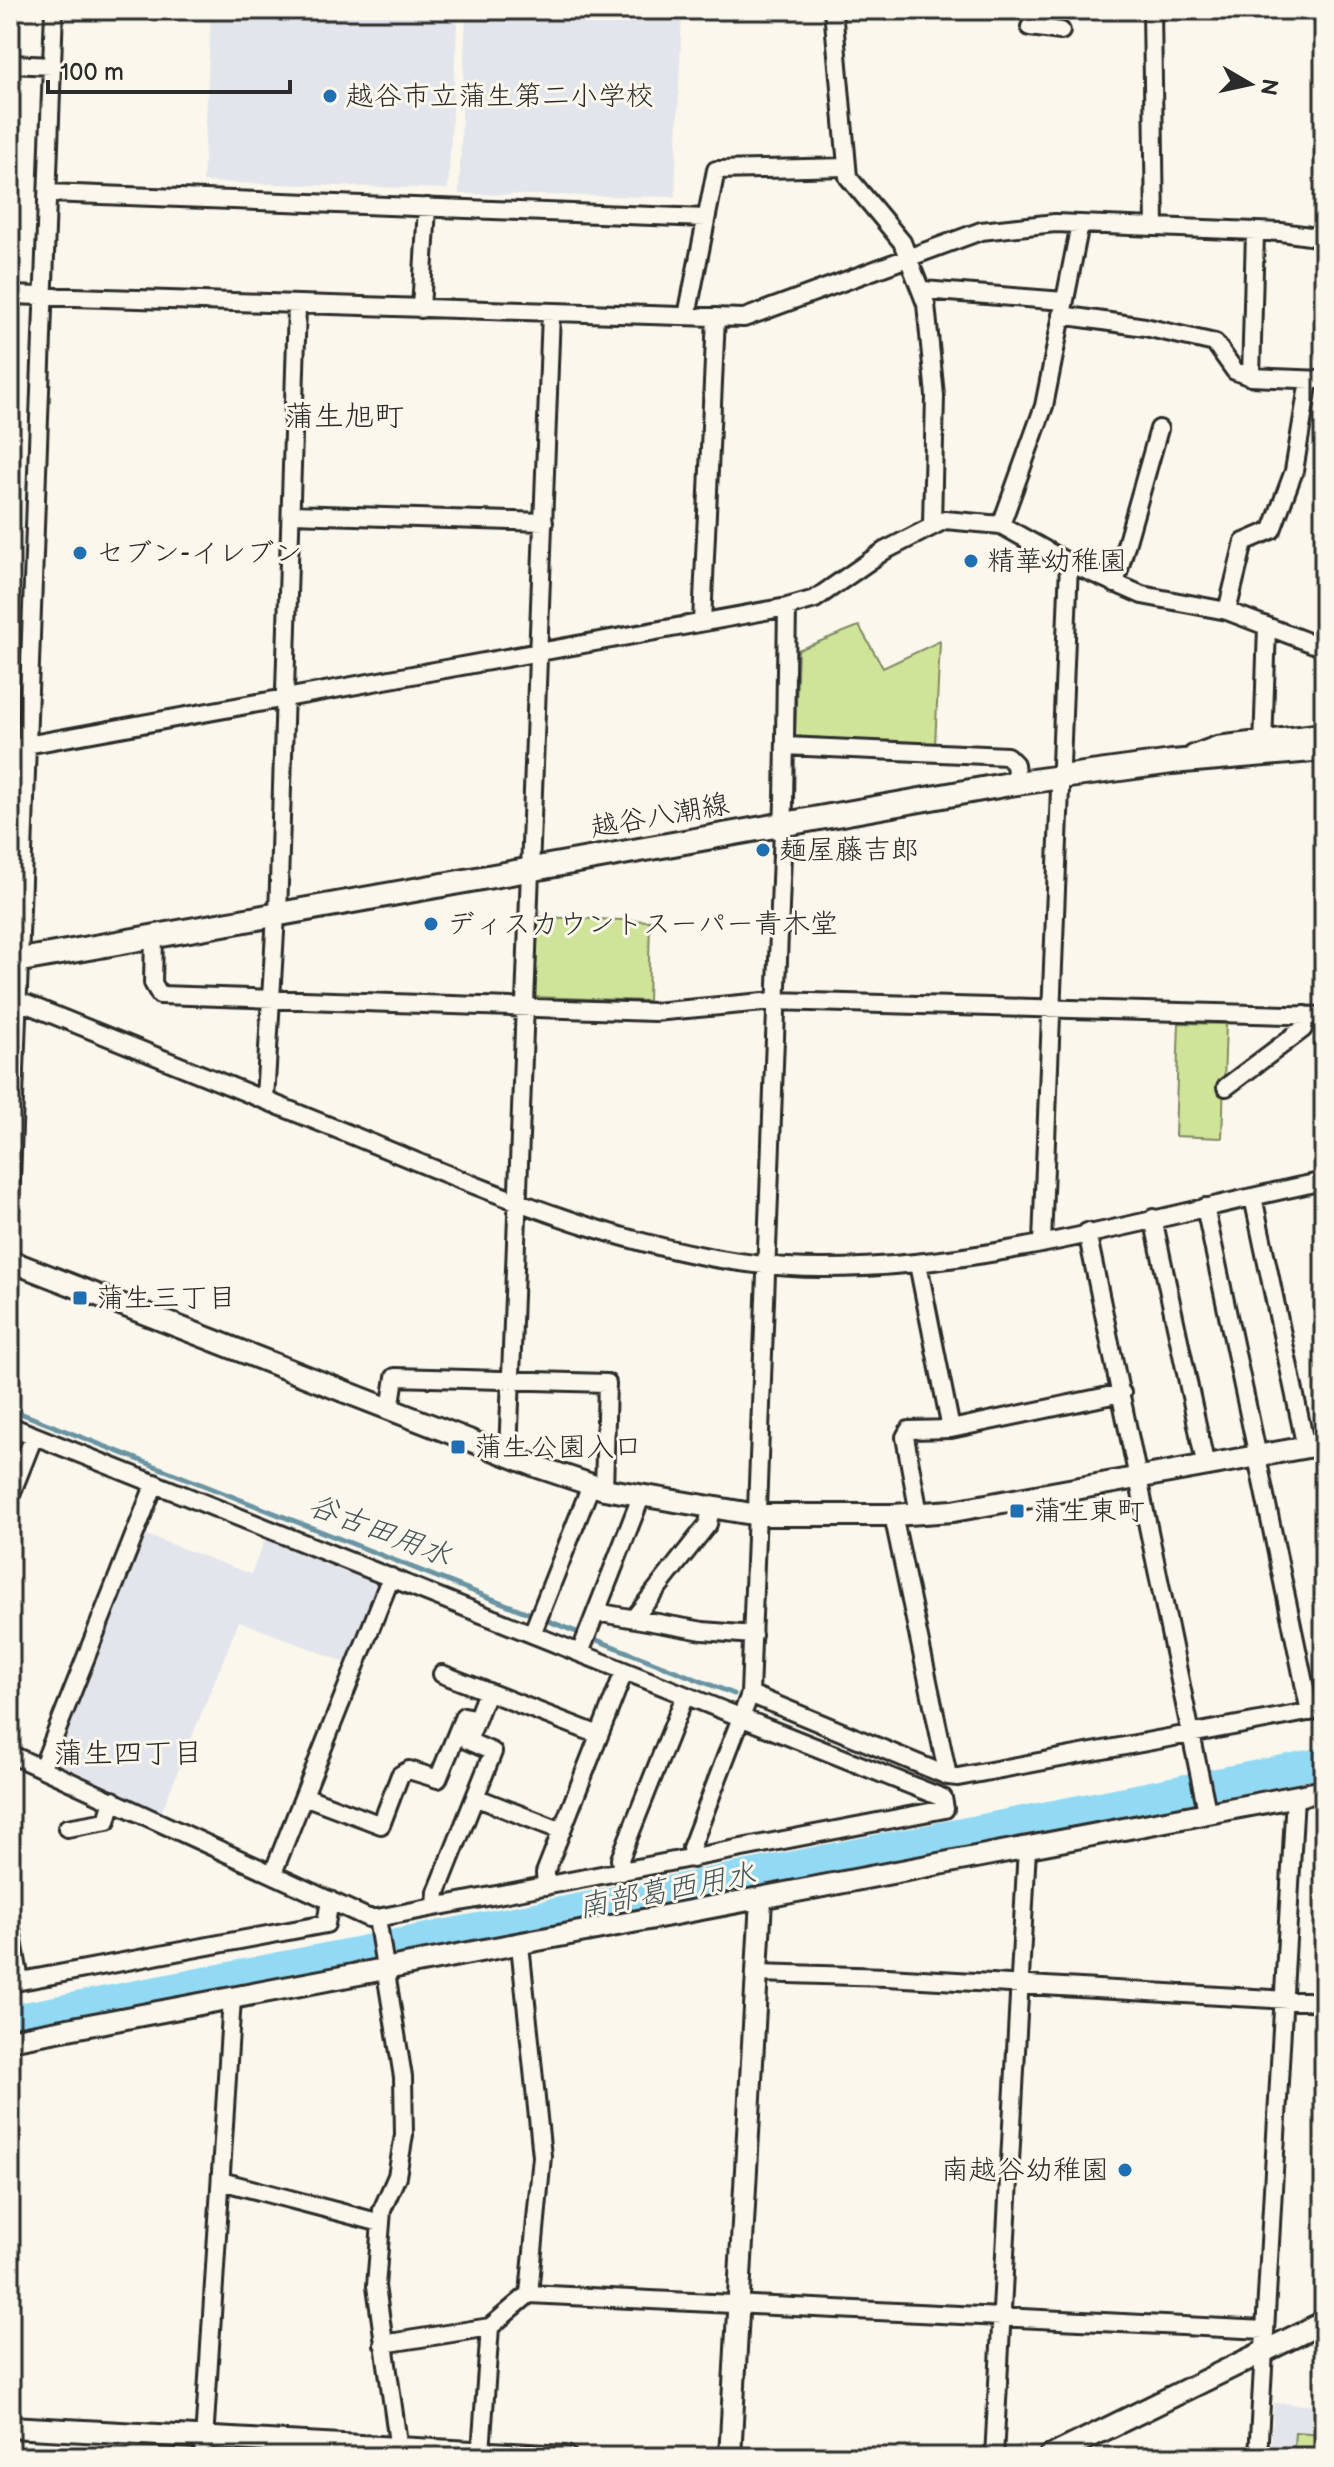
<svg xmlns="http://www.w3.org/2000/svg" width="1334" height="2467" font-family="'Balsamiq Sans','Klee One',sans-serif">
  <style>
    .built { fill: #e2e5eb }
    .green { fill: #d0e499; stroke: #7e8862; stroke-width: 2 }
    .lines { fill: none; stroke-linecap: round; stroke-linejoin: round }
    .stream { stroke: #6994a4; stroke-width: 5 }
    .river { stroke: #92daf4; stroke-width: 30 }
    .minor-casing { stroke: #2b2b2b; stroke-width: 22 }
    .tertiary-casing { stroke: #2b2b2b; stroke-width: 26 }
    .secondary-casing { stroke: #2b2b2b; stroke-width: 28 }
    .minor { stroke: #fbf7ec; stroke-width: 16 }
    .tertiary { stroke: #fbf7ec; stroke-width: 20 }
    .secondary { stroke: #fbf7ec; stroke-width: 22 }
    .poi-dot { fill: #1f6fb2; stroke: #fbf7ec; stroke-width: 3 }
    .labels { text-anchor: middle; dominant-baseline: central; stroke-width: 6; stroke-linejoin: round; paint-order: stroke }
    .poi-label { font-size: 28px; fill: #2b2b2b; stroke: #fbf7ec; text-anchor: start }
    .street-label { font-size: 28px; fill: #2b2b2b; stroke: #fbf7ec }
    .neighbourhood-label { font-size: 30px; fill: #2b2b2b; stroke: #fbf7ec }
    .water-label { font-size: 30px; font-style: italic; fill: #45575d; stroke: #fbf7ec }
  </style>
  <rect width="100%" height="100%" fill="#fbf7ec"/>
  <filter id="ink" filterUnits="userSpaceOnUse"><feTurbulence type="fractalNoise" baseFrequency=".0125" numOctaves="2"/><feDisplacementMap in="SourceGraphic" scale="16" xChannelSelector="R" yChannelSelector="G"/><feConvolveMatrix kernelMatrix="1 2 1 2 8 2 1 2 1" color-interpolation-filters="sRGB"/></filter>
  <g filter="url(#ink)">
    <!-- built -->
    <path class="built" d="M 211,10 L 458,10 L 448,189 L 203,182 Z
      M 466,10 L 682,10 L 675,197 L 459,194 Z
      M 141,1533 L 251,1574 L 266,1537 L 378,1582 L 347,1663 L 239,1621 L 161,1813 L 55,1765 L 52,1753 Z
      M 1274,2403 L 1324,2406 L 1324,2457 L 1270,2457 Z"/>
    <!-- green -->
    <path class="green" d="M 859,626 L 883,668 L 940,641 L 935,746 L 795,736 L 798,650 Z
      M 538,917 L 650,921 L 648,1001 L 535,997 Z
      M 1179,1023 L 1226,1024 L 1222,1138 L 1175,1136 Z
      M 1295,2432 L 1324,2434 L 1324,2457 L 1293,2457 Z"/>
    <g class="lines">
      <!-- stream -->
      <path class="stream" d="M 10,1409 L 734,1694"/>
      <!-- river -->
      <path class="river" d="M 10,2020 L 1324,1762"/>
      <!-- minor casing -->
      <g class="minor-casing">
        <path id="minor" d="M 833,10 L 848,177 L 902,242 L 926,304 L 935,396 L 932,524
          M 1152,10 L 1155,227
          M 1030,27 L 1061,31
          M 10,64 L 52,66
          M 48,193 L 706,218
          M 923,290 L 1064,301
          M 10,295 L 744,318 L 981,231 L 1055,223 L 1281,232 L 1324,238
          M 421,309 L 427,207
          M 1061,315 L 1145,327 L 1215,343 L 1235,371 L 1251,377 L 1324,380
          M 687,316 L 716,170 L 847,167
          M 1251,377 L 1255,233
          M 292,514 L 544,522
          M 1001,525 L 1044,406 L 1080,224
          M 1115,584 L 1159,429
          M 1227,611 L 1244,542 L 1272,530 L 1294,471 L 1309,380
          M 702,622 L 716,317
          M 785,746 L 1007,756 L 1015,764 L 1017,783
          M 10,748 L 787,607 L 815,599 L 884,551 L 945,520 L 1001,525 L 1069,563 L 1142,595 L 1227,611 L 1324,648
          M 1263,748 L 1267,626
          M 1193,754 L 1217,745 L 1324,732
          M 278,915 L 297,306
          M 154,936 L 153,983 L 160,995 L 654,1012 L 774,1001 L 1324,1016
          M 19,1001 C 129,1045 239,1089 349,1134 C 493,1193 661,1268 820,1268 C 985,1269 1162,1215 1324,1181
          M 1226,1087 L 1303,1029 L 1304,1015
          M 265,1099 L 276,915
          M 1253,1197 L 1306,1448
          M 10,1207 L 54,10
          M 1205,1207 L 1258,1457
          M 1153,1218 L 1206,1467
          M 1087,1232 L 1207,1811
          M 1042,1242 L 1069,563
          M 918,1264 L 951,1429
          M 390,1410 L 395,1377 L 607,1383 L 604,1489
          M 10,1426 L 943,1798 L 945,1809 L 377,1918
          M 508,1455 L 551,313
          M 1257,1457 L 1310,1712
          M 10,1497 L 34,1436
          M 919,1514 L 905,1437 L 909,1430 L 951,1429 L 1122,1393
          M 893,1515 L 948,1776
          M 596,1612 L 703,1631 L 753,1635
          M 634,1618 L 708,1524 L 711,1508
          M 532,1634 L 591,1485
          M 580,1653 L 641,1497
          M 442,1674 L 599,1735
          M 750,1694 L 948,1776 L 958,1777 L 1324,1709
          M 10,1754 L 368,1918 L 377,1918 L 403,2077 L 404,2135 L 397,2176 L 382,2210 L 376,2286 L 400,2457
          M 42,1768 L 155,1483
          M 304,1796 L 381,1825 L 400,1775 L 409,1770 L 438,1779 L 464,1716 L 476,1719
          M 475,1797 L 562,1831
          M 67,1828 L 107,1821 L 113,1800
          M 693,1859 L 691,1848 L 750,1694 L 784,802 L 787,607
          M 622,1872 L 620,1859 L 685,1696
          M 273,1873 L 391,1577
          M 546,1886 L 545,1873 L 624,1672
          M 436,1906 L 437,1892 L 493,1752 L 468,1741 L 487,1692
          M 10,1923 L 20,1981
          M 757,1973 L 887,1977 L 1324,2002
          M 10,1983 L 326,1924 L 330,1900
          M 221,2181 L 381,2223
          M 529,2294 L 1265,2330
          M 383,2344 L 490,2327
          M 481,2452 L 490,2327 L 529,2294 L 542,2156 L 520,1945
          M 203,2457 L 232,1998
          M 994,2457 L 1027,1848
          M 1258,2457 L 1295,1796"/>
      </g>
      <!-- tertiary casing -->
      <g class="tertiary-casing">
        <path id="tertiary" d="M 10,1261 L 538,1467 L 604,1489 L 758,1515 L 893,1515 L 953,1511 L 1324,1444
          M 10,2040 L 1324,1791
          M 10,2427 L 566,2457
          M 730,2457 L 761,1900
          M 1049,2457 L 1324,2322"/>
      </g>
      <!-- secondary casing -->
      <g class="secondary-casing">
        <path id="secondary" d="M 10,962 L 1010,784 L 1172,762 L 1324,749"/>
      </g>
      <!-- minor -->
      <use href="#minor" class="minor"/>
      <!-- tertiary -->
      <use href="#tertiary" class="tertiary"/>
      <!-- secondary -->
      <use href="#secondary" class="secondary"/>
    </g>
  </g>
  <!-- markers -->
  <g class="poi-dot">
    <circle cx="330" cy="96" r="8"/>
    <circle cx="80" cy="553" r="8"/>
    <circle cx="971" cy="561" r="8"/>
    <circle cx="763" cy="850" r="8"/>
    <circle cx="431" cy="924" r="8"/>
    <rect x="72" y="1290" width="16" height="16" rx="4"/>
    <rect x="450" y="1439" width="16" height="16" rx="4"/>
    <rect x="1009" y="1503" width="16" height="16" rx="4"/>
    <circle cx="1125" cy="2170" r="8"/>
  </g>
  <g class="labels">
    <!-- poi labels -->
    <g class="poi-label">
      <text x="346" y="96">越谷市立蒲生第二小学校</text>
      <text x="96" y="553">セブン-イレブン</text>
      <text x="987" y="561">精華幼稚園</text>
      <text x="779" y="850">麺屋藤吉郎</text>
      <text x="447" y="924">ディスカウントスーパー青木堂</text>
      <text x="96" y="1298">蒲生三丁目</text>
      <text x="474" y="1447">蒲生公園入口</text>
      <text x="1033" y="1511">蒲生東町</text>
      <text x="1109" y="2170" text-anchor="end">南越谷幼稚園</text>
    </g>
    <!-- street labels -->
    <g class="street-label">
      <text transform="translate(660 816) rotate(-10)">越谷八潮線</text>
    </g>
    <!-- neighbourhood labels -->
    <g class="neighbourhood-label">
      <text x="344" y="417">蒲生旭町</text>
      <text x="128" y="1754">蒲生四丁目</text>
    </g>
    <!-- water labels -->
    <g class="water-label">
      <text transform="translate(380 1531) rotate(21)">谷古田用水</text>
      <text transform="translate(667 1891) rotate(-11)">南部葛西用水</text>
    </g>
  </g>
  <!-- margin -->
  <rect width="1334" height="2467" fill="none" stroke="#fbf7ec" stroke-width="40"/>
  <rect x="20" y="20" width="1294" height="2427" fill="none" stroke="#2b2b2b" stroke-width="3" filter="url(#ink)"/>
  <!-- north arrow -->
  <g transform="translate(1250 84) rotate(99)" stroke="#fbf7ec" stroke-width="6" paint-order="stroke">
  <path d="M0-6L14 30L0 20L-14 30Z" fill="#2b2b2b"/>
  <text y="-12" font-size="22" font-weight="bold" text-anchor="middle" fill="#2b2b2b">N</text>
  </g>
  <!-- scale -->
  <path d="M48 80v12h242v-12" fill="none" stroke="#2b2b2b" stroke-width="4"/>
  <text x="60" y="80" font-size="24" fill="#2b2b2b" stroke="#fbf7ec" stroke-width="6" paint-order="stroke">100 m</text>
</svg>
